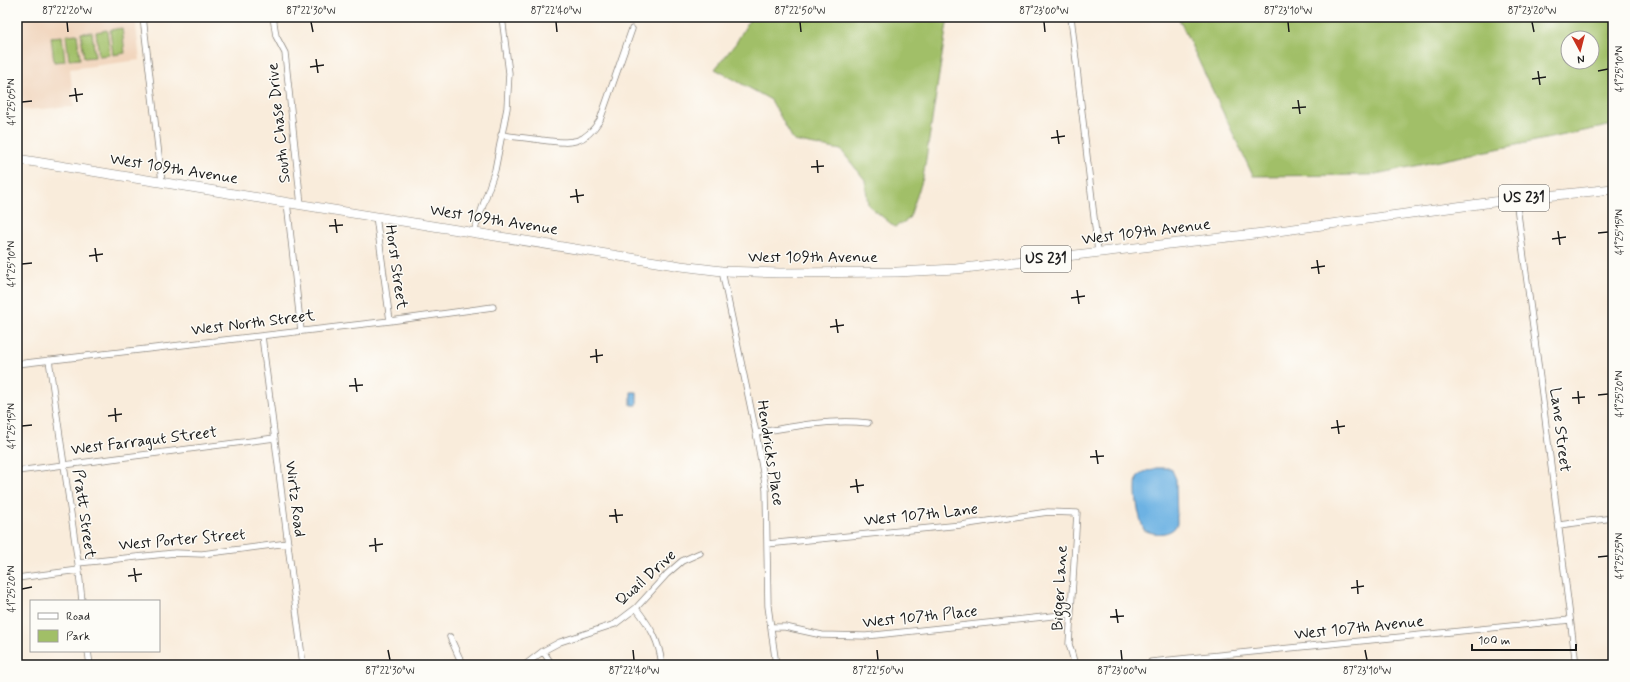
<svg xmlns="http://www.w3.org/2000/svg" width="1630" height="682" font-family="Mynerve,sans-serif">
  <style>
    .built { fill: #f1d5bd }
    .green { fill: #a1bf67; stroke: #5e6e42; fill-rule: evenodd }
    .water { fill: #6db2e3; stroke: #446780 }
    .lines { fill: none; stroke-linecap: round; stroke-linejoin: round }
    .street-casing { stroke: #8a847c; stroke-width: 7 }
    .primary-casing { stroke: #8a847c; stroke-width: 10 }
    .street { stroke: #fff; stroke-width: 5.5 }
    .primary { stroke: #fff; stroke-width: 9 }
    .ticks { fill: none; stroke: #1c1c1c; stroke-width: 1.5 }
    .labels { text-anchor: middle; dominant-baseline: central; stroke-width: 3; stroke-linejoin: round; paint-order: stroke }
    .shield { fill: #fdfcf7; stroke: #605f5e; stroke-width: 1 }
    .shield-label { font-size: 15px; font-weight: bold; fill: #1c1c1c }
    .street-label { font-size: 16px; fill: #1c1c1c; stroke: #fdfcf7 }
    .neatline { fill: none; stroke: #1c1c1c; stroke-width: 1.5 }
    .ticks-label { font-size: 10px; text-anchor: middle; fill: #1c1c1c }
  </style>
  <rect width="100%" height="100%" fill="#fdfcf7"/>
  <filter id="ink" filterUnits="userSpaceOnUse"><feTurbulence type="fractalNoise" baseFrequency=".025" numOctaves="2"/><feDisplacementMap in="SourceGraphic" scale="8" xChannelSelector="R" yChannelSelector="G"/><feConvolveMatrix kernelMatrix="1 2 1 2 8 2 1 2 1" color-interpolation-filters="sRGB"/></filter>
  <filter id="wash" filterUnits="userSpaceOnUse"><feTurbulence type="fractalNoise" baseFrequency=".012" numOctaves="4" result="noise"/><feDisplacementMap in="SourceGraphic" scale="16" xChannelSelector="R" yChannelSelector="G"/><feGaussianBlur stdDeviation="0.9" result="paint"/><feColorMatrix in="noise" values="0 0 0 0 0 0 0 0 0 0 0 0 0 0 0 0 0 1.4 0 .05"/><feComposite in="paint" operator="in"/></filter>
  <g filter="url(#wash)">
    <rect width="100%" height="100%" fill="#f9ecdb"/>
    <!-- built -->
    <path class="built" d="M 17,17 L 135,17 L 140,60 L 70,69 L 74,107 L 23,110 L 17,62 Z"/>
    <!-- green -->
    <path class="green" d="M 751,17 L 948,17 L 923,178 L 909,219 L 895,227 L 868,205 L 865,180 L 841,150 L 794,141 L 771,100 L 715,69 L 736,43 Z
      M 1178,17 L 1613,17 L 1613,125 L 1371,175 L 1253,176 ZM 1568,38 L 1592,38 L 1592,62 L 1568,62 Z
      M 122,28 L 125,53 L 113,55 L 110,30 Z
      M 107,30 L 110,55 L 99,56 L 96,32 Z
      M 92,32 L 95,57 L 84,58 L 81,33 Z
      M 77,34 L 80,59 L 69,60 L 66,35 Z
      M 62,36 L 65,61 L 54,62 L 51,37 Z"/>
    <!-- water -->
    <path class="water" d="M 631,392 L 637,392 L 637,405 L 631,405 Z
      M 1156,468 L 1171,468 L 1176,479 L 1177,524 C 1172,536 1153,535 1144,530 C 1138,515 1134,493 1137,477 L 1144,472 Z"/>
  </g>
  <g filter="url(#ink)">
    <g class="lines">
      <!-- street casing -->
      <g class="street-casing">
        <path id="street" d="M 143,17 L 162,182
          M 273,17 L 276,36 L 285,53 L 301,205
          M 1071,17 L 1098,252
          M 501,135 C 515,137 528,138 541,140 C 569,143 583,147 600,120 L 632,29
          M 1516,199 L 1541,386 L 1576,665
          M 287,202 L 301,331
          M 376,216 L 390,321
          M 474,232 L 495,170 L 507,108 L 509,73 L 502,17
          M 722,271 L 756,433 L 766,489 L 768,606 L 776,665
          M 262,336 L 303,665
          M 49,360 L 78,563 L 82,601
          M 17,364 L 390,321 L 493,307
          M 756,433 C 794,426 830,419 868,423
          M 17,471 L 275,438
          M 1559,525 L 1613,518
          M 767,544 L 961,525 L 1048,512 L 1077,513 L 1069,644 L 1075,665
          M 78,563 L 175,553 L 202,554 L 288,543
          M 17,578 L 79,570
          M 636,608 C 651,628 659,640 662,665
          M 772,627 L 785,627 L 822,635 L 866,636 L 1071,614
          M 450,637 L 459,657 L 465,665
          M 88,651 L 90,665
          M 543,651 L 552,665
          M 1151,662 L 1570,620
          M 525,665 L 543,651 L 560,642 L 615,624 L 636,608 L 667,574 L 682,561 L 700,553
          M 1592,665 L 1613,663"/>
      </g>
      <!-- primary casing -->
      <g class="primary-casing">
        <path id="primary" d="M 17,159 L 681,266 L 722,271 L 780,273 L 897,272 L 956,269 L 1263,233 L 1516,199 L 1613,189"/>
      </g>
      <!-- street -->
      <use href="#street" class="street"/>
      <!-- primary -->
      <use href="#primary" class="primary"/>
    </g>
  </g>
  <!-- ticks -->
  <path class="ticks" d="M 67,22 L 68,32M 311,22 L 313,32M 556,22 L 557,32M 800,22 L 801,32M 1044,22 L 1045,32M 1288,22 L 1289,32M 1532,22 L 1534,32M 316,59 L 318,73M 310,67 L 324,65M 1538,71 L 1540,85M 1598,71 L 1608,69M 1532,79 L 1546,77M 75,88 L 77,102M 69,96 L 83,94M 1298,100 L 1300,114M 22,102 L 32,101M 1292,108 L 1306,107M 1057,130 L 1059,144M 1051,138 L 1065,136M 817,160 L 818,173M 811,167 L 824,166M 576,189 L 578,203M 570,197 L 584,195M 335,219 L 337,233M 329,226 L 343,225M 1558,231 L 1560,245M 1598,233 L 1608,232M 1552,239 L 1566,237M 95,248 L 97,262M 89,256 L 103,254M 1317,260 L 1319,274M 22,264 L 32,263M 1311,268 L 1325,266M 1077,290 L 1079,304M 1071,298 L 1085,296M 836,319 L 838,333M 830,327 L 844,325M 596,349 L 597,363M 590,357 L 603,355M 355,378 L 357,392M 349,386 L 363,385M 1578,391 L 1579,404M 1598,395 L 1608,394M 1572,398 L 1585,397M 115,408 L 116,422M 108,416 L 122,414M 1337,420 L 1339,434M 22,426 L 32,425M 1331,428 L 1345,426M 1096,450 L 1098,464M 1090,457 L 1104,456M 856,479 L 858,493M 850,487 L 864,485M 615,509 L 617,523M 609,516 L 623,515M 375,538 L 376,552M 369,546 L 383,544M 1598,557 L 1608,556M 134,568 L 136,582M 128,576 L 142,574M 1357,580 L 1358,594M 1351,588 L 1364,586M 22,589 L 32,587M 1116,609 L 1118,623M 1110,617 L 1124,616M 388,650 L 390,660M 633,650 L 634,660M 877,650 L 878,660M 1121,650 L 1122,660M 1365,650 L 1367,660"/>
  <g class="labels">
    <!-- shield labels -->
    <g class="shield">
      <rect x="1499" y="185" width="50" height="26" rx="3"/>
      <rect x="1021" y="246" width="50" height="26" rx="3"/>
    </g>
    <g class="shield-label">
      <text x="1524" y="198">US 231</text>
      <text x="1046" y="259">US 231</text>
    </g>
    <!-- street labels -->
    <g class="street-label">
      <text transform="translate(279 123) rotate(-96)">South Chase Drive</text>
      <text transform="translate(174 169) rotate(9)">West 109th Avenue</text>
      <text transform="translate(494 220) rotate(9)">West 109th Avenue</text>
      <text transform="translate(1146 232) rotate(-7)">West 109th Avenue</text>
      <text x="813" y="257">West 109th Avenue</text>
      <text transform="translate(396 267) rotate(82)">Horst Street</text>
      <text transform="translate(253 323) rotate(-7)">West North Street</text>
      <text transform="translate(1560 430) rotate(83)">Lane Street</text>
      <text transform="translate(144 441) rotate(-7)">West Farragut Street</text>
      <text transform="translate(770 453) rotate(81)">Hendricks Place</text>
      <text transform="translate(295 499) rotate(83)">Wirtz Road</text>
      <text transform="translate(84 514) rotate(82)">Pratt Street</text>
      <text transform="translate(921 515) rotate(-6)">West 107th Lane</text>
      <text transform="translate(182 540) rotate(-5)">West Porter Street</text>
      <text transform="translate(646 578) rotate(-42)">Quail Drive</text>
      <text transform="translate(1060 588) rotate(-87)">Bigger Lane</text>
      <text transform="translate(920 617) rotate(-6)">West 107th Place</text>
      <text transform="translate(1359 628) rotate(-6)">West 107th Avenue</text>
    </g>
  </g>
  <!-- margin -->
  <rect width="1630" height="682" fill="none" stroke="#fdfcf7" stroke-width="44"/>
  <!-- legend -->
  <rect x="30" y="600" width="130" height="52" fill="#fdfcf7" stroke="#a3a29f"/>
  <rect x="38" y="613" width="20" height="6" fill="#ffffff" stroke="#a3a29f"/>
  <text x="66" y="620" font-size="12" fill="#1c1c1c">Road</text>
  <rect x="38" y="630" width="20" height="12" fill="#a1bf67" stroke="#a3a29f"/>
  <text x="66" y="640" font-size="12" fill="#1c1c1c">Park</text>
  <!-- north arrow -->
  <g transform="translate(1580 50) rotate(173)"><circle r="19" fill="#fdfcf7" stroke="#a3a29f"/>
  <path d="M0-3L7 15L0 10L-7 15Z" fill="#c8321e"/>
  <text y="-6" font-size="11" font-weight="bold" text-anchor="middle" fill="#1c1c1c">N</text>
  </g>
  <!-- scale -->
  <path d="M1472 644v6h104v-6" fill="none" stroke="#1c1c1c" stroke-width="2"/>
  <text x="1478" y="644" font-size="12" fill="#1c1c1c" stroke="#fdfcf7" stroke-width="3" paint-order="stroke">100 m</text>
  <rect x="22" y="22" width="1586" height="638" class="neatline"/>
  <g class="ticks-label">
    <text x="67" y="14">87°22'20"W</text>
    <text x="311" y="14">87°22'30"W</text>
    <text x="556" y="14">87°22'40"W</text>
    <text x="800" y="14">87°22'50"W</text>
    <text x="1044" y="14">87°23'00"W</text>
    <text x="1288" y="14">87°23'10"W</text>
    <text x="1532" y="14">87°23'20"W</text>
    <text transform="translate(1619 69) rotate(-90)" y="4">41°25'10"N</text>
    <text transform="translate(11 102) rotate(-90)" y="4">41°25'05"N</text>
    <text transform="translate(1619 232) rotate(-90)" y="4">41°25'15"N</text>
    <text transform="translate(11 264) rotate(-90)" y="4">41°25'10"N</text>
    <text transform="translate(1619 394) rotate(-90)" y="4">41°25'20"N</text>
    <text transform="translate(11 426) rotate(-90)" y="4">41°25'15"N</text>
    <text transform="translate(1619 556) rotate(-90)" y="4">41°25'25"N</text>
    <text transform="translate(11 589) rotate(-90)" y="4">41°25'20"N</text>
    <text x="390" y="674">87°22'30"W</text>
    <text x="634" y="674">87°22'40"W</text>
    <text x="878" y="674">87°22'50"W</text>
    <text x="1122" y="674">87°23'00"W</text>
    <text x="1367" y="674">87°23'10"W</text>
  </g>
</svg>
